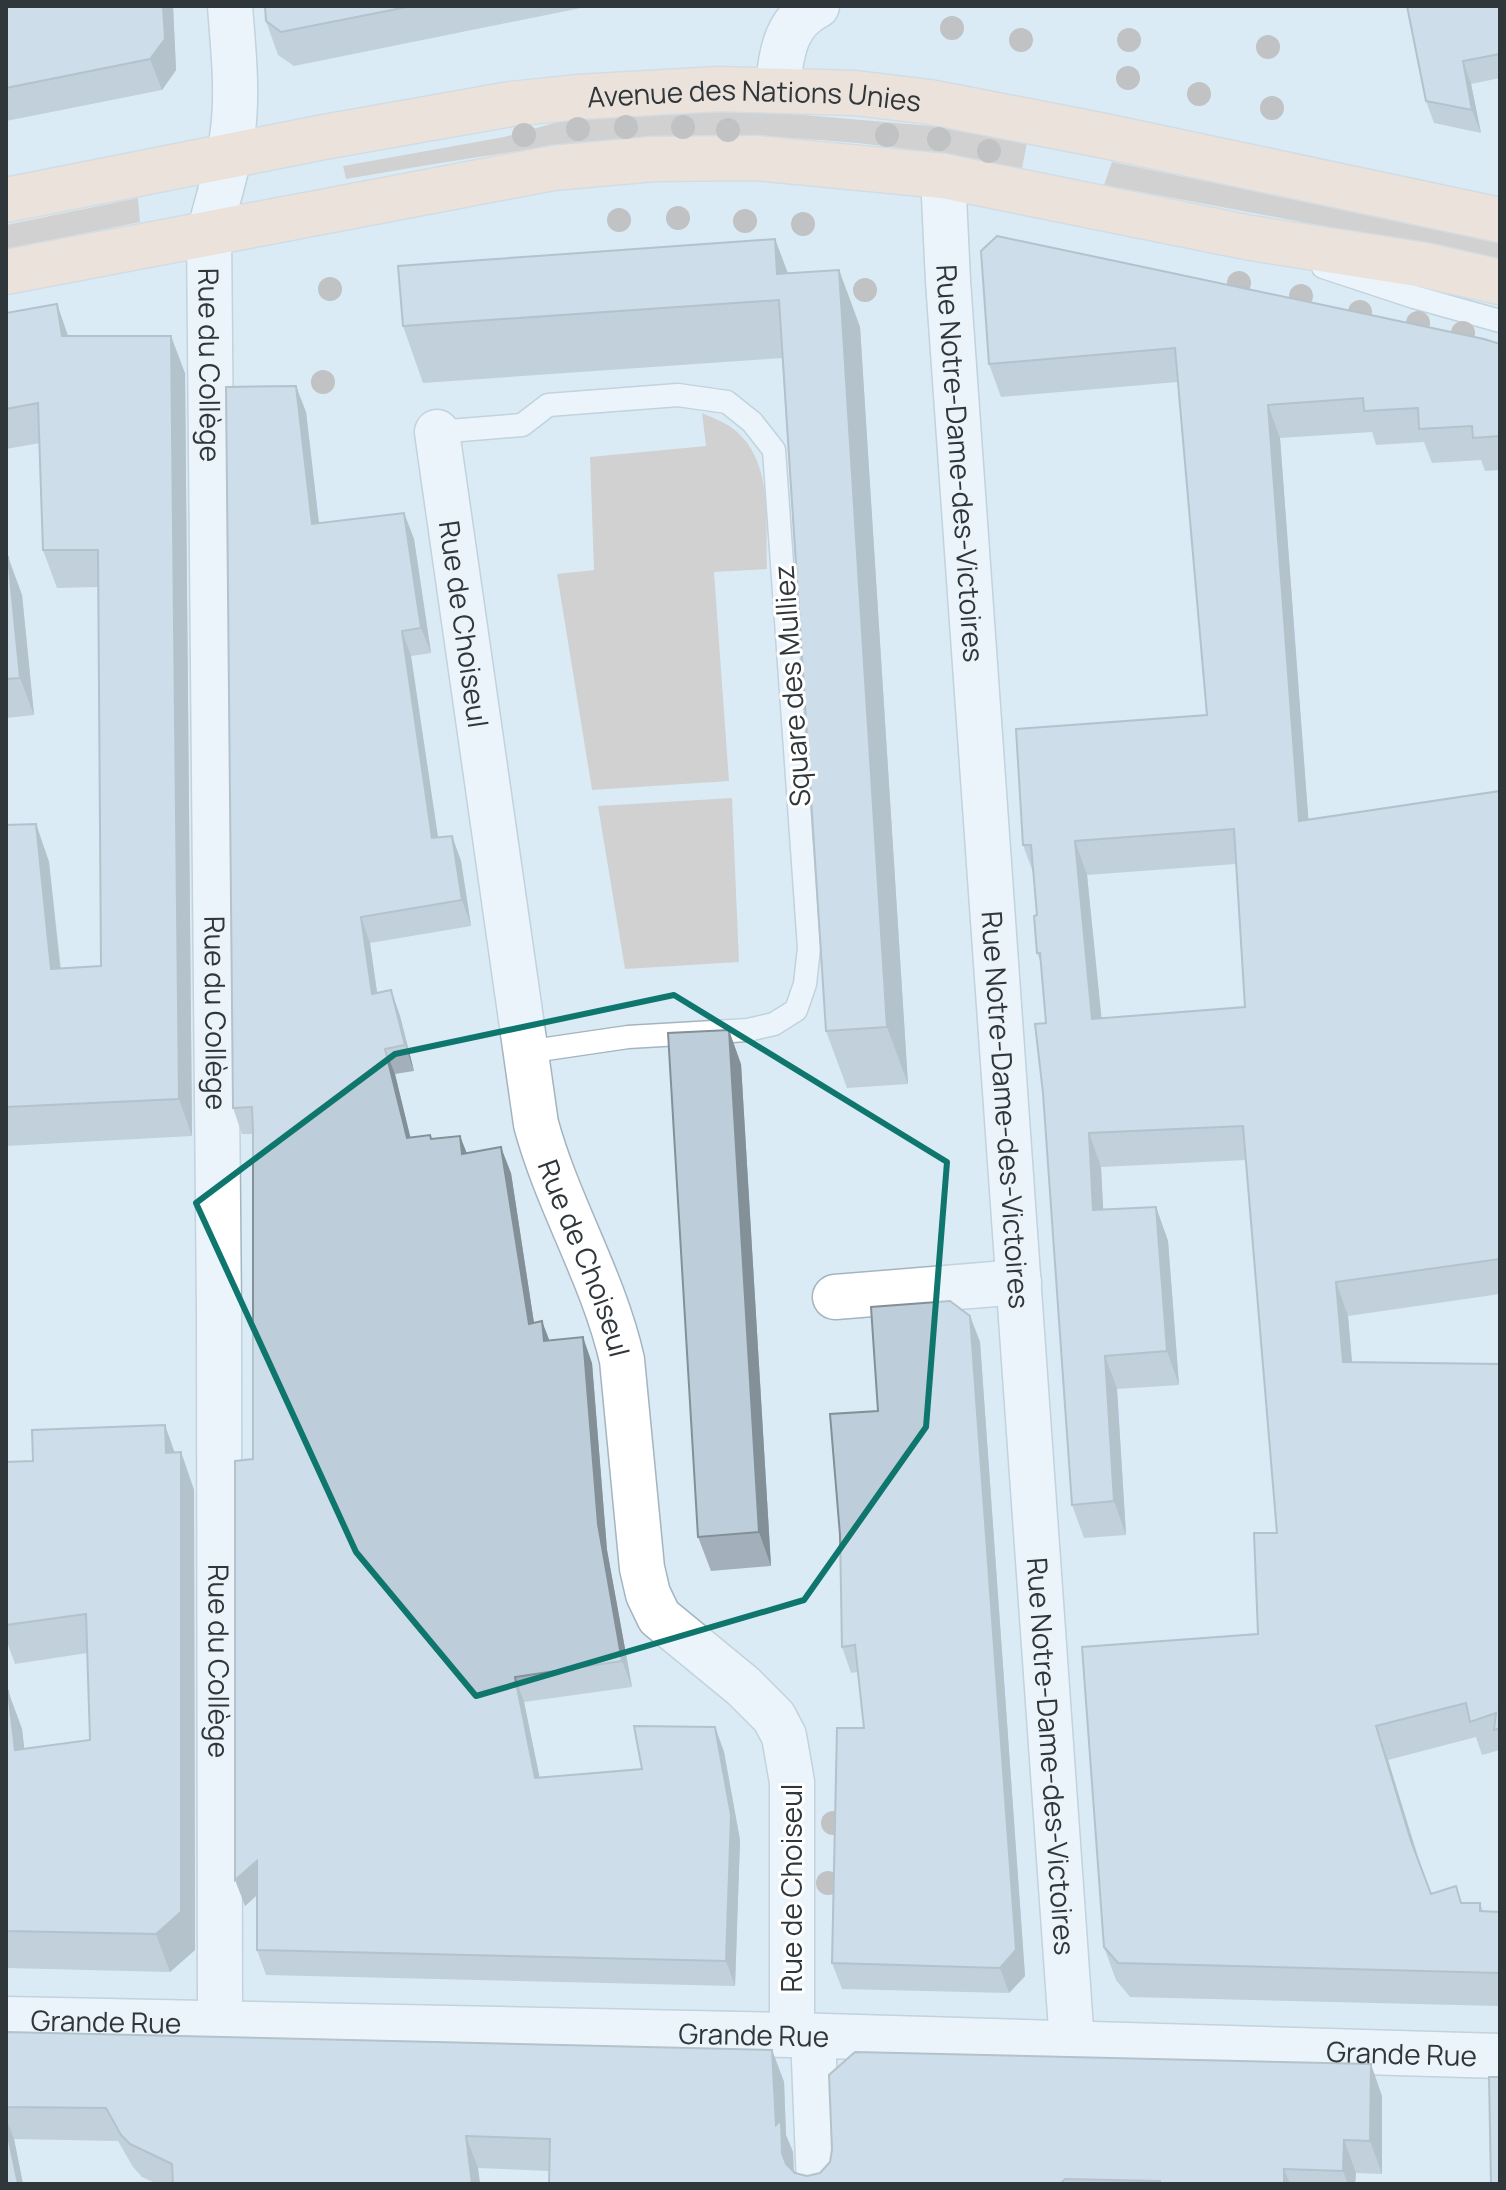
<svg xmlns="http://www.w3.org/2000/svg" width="1506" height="2190" font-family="Manrope,sans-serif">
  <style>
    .green { fill: #c5b2a5 }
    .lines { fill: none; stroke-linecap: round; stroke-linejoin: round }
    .service-casing { stroke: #a4b4c0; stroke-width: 25 }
    .minor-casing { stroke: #a4b4c0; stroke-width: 47 }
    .tertiary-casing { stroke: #a4b4c0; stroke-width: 47 }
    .primary-casing { stroke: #c9cbcc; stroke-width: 47 }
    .service { stroke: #fff; stroke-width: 22 }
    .minor { stroke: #fff; stroke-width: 44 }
    .tertiary { stroke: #fff; stroke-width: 44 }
    .primary { stroke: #ffd8bd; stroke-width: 44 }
    .tree { fill: #a09185 }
    .wall { fill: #a3b0bb; fill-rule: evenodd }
    .shaded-wall { fill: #849098 }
    .building { fill: #bdcdd9; stroke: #849098; stroke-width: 2; fill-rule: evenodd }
    .marked { fill: none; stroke: #0f766e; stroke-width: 6; stroke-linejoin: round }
    .labels { text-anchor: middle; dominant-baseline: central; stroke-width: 6; stroke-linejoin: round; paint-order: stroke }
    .street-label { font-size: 28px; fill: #30373b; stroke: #fff }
  </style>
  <rect width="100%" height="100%" fill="#daebf6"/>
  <!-- green -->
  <path class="green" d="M 655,111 L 769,112 L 931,126 L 1027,142 L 1022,169 C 895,142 760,130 629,139 C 534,146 440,163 346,179 L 343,166 L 504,137 L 565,120 Z
    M 1112,162 L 1500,242 L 1500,259 L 1104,185 Z
    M 138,198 L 140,222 L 6,249 L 6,225 Z
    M 702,413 C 713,418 727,423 736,431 C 774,463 765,524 767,569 L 714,572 L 729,781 L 592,790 L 557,574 L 594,570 L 590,457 L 706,446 Z
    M 732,798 L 739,962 L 625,969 L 598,806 Z"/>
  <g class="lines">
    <!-- service casing -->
    <g class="service-casing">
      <path id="service" d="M 1323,267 L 1414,297 L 1500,321
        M 437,432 L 522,425 L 548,405 L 678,395 L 727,402 L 752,422 L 774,450 L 809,948 L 805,984 L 796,1010 L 774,1024 L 748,1030 L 628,1037 L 526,1052"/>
    </g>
    <!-- minor casing -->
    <g class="minor-casing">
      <g id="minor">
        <path d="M 777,89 C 782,56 783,23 817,6"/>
        <path id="s1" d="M 943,176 L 948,281 L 1072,2043"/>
        <path id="s2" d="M 209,233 L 219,1313 L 220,2023"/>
        <path id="s3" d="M 437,432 L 536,1124 C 558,1205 603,1277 622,1360 L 642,1568 L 648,1594 L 659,1617 L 743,1686 L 774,1717 L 784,1736 L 792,1782 L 792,2035"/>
        <path d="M 835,1297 L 1019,1282"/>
        <path id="s4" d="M 6,2019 L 792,2035 L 1500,2056"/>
        <path d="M 813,2036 L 819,2184"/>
      </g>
    </g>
    <!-- tertiary casing -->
    <g class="tertiary-casing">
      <path id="tertiary" d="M 209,233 C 218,199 229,165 233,130 C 238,89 233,47 230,6"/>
    </g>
    <!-- primary casing -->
    <g class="primary-casing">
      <g id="primary">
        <path id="s5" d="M 6,200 L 324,137 L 511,104 L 578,97 L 719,89 L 855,93 L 930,102 L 1100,135 L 1500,220"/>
        <path d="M 6,272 L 553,168 L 654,159 L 756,158 L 943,176 L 1251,238 L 1424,265 L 1500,282"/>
      </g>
    </g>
    <!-- service -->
    <use href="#service" class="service"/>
    <!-- minor -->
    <use href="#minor" class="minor"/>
    <!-- tertiary -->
    <use href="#tertiary" class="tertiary"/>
    <!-- primary -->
    <use href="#primary" class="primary"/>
  </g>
  <!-- trees -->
  <g class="tree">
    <circle cx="952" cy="28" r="12"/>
    <circle cx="1021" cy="40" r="12"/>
    <circle cx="1129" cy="40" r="12"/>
    <circle cx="1268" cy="47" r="12"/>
    <circle cx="1128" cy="78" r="12"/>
    <circle cx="1199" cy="94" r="12"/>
    <circle cx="1272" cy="108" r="12"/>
    <circle cx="626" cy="127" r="12"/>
    <circle cx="683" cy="127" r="12"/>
    <circle cx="578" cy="129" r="12"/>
    <circle cx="728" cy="130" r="12"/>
    <circle cx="524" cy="135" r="12"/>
    <circle cx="887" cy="135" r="12"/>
    <circle cx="939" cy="139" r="12"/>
    <circle cx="989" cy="151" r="12"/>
    <circle cx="678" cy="218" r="12"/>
    <circle cx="619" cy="220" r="12"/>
    <circle cx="745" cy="221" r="12"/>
    <circle cx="803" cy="224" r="12"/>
    <circle cx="1239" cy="283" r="12"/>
    <circle cx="330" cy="289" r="12"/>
    <circle cx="865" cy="290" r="12"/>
    <circle cx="1301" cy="296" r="12"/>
    <circle cx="1360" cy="312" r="12"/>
    <circle cx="1418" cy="323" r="12"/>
    <circle cx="1463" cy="333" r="12"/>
    <circle cx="323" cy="382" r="12"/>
    <circle cx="833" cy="1823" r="12"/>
    <circle cx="828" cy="1883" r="12"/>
  </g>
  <!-- wall -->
  <path class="wall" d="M 6,6 L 173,6 L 176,70 L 162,90 L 6,121 Z
    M 265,6 L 591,6 L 294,66 L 278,55 L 266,21 Z
    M 1500,6 L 1500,78 L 1471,84 L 1481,133 L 1434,123 L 1426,101 Z
    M 775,239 L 788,273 L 839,270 L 860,327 L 908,1084 L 847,1088 L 826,1031 L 782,358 L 423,383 L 403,326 Z
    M 981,251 L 1500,344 L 1500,470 L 1485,471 L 1481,460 L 1432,463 L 1424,442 L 1376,445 L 1372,432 L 1280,438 L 1308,819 L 1500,791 L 1500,1294 L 1348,1316 L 1352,1363 L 1500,1364 L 1500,1750 L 1482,1755 L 1476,1737 L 1388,1760 L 1422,1869 L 1431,1894 L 1463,1903 L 1480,1903 L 1483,1911 L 1500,1912 L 1500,2006 L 1130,1997 L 1116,1980 L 1104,1947 L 1258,1634 L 1277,1533 L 1246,1160 L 1101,1167 L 1103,1210 L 1156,1207 L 1168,1241 L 1179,1385 L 1117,1389 L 1126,1535 L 1084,1538 L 1072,1505 L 1046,1023 L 1041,963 L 1037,953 L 1037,915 L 1034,875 L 1023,845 L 1207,715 L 1178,382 L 1001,397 L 989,364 ZM 1236,864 L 1245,1007 L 1101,1018 L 1087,875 Z
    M 57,304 L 68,336 L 185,373 L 192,1136 L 6,1146 L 6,825 L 36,824 L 49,862 L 61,969 L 101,966 L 98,587 L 57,588 L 43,550 L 40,443 L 6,449 L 6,335 Z
    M 306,412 L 319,523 L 404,513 L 414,539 L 431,653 L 411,656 L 438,838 L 452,836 L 461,861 L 471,926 L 370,943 L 377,993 L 391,990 L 400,1016 L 414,1071 L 395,1074 L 410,1138 L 432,1139 L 460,1136 L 466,1153 L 511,1173 L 534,1323 L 549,1341 L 592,1363 L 607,1550 L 632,1687 L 524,1702 L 539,1777 L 642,1769 L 715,1727 L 724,1752 L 740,1840 L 735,1986 L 266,1975 L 257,1950 L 257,1895 L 245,1906 L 253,1459 L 253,1134 L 242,1134 L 233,1108 Z
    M 6,557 L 8,557 L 22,595 L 34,715 L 6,718 Z
    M 741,1064 L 771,1566 L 711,1571 L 698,1537 Z
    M 970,1316 L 980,1342 L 1025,1976 L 1009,1993 L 842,1989 L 832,1963 L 864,1728 L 858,1672 L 851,1673 L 842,1647 L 878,1411 Z
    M 181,1452 L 194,1490 L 195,1950 L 170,1972 L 6,1968 L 6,1691 L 8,1691 L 22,1729 L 24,1749 L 90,1740 L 87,1653 L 15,1664 L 6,1639 L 6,1462 Z
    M 6,2032 L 772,2050 L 784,2082 L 786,2135 L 793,2152 L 794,2172 L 807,2176 L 1382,2096 L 1382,2174 L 1356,2173 L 1355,2184 L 549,2184 L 549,2171 L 478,2168 L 480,2184 L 158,2184 L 142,2177 L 133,2167 L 118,2141 L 14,2139 L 23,2184 L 6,2184 Z"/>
  <!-- shaded-wall -->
  <path class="shaded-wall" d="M 163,6 L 173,6 L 176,70 L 162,90 L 150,59 Z
    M 1463,61 L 1471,84 L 1481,133 L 1472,110 Z
    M 775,239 L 796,296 L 777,274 Z
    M 839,270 L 860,327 L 908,1084 L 887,1027 Z
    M 57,304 L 70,342 L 62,336 Z
    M 171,336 L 185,373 L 192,1136 L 179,1099 Z
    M 296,386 L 306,412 L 322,550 L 312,524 Z
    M 1268,405 L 1280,438 L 1311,854 L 1299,821 Z
    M 404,513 L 414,539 L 431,653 L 421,628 Z
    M 8,557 L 22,595 L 34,715 L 20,678 Z
    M 402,631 L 411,656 L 442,864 L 432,838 Z
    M 36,824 L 49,862 L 64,1007 L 51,969 Z
    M 452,836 L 461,861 L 471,926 L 462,900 Z
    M 1075,841 L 1087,875 L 1105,1052 L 1092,1019 Z
    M 361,917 L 370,943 L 381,1020 L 372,994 Z
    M 391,990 L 400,1016 L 414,1071 L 405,1045 Z
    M 729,1030 L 741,1064 L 771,1566 L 759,1532 Z
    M 385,1049 L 395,1074 L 417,1164 L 407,1138 Z
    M 1089,1133 L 1101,1167 L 1105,1244 L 1093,1210 Z
    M 460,1136 L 470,1161 L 462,1154 Z
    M 501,1147 L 511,1173 L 538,1349 L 529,1324 Z
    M 1156,1207 L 1168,1241 L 1179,1385 L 1167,1351 Z
    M 1336,1282 L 1348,1316 L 1355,1396 L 1343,1362 Z
    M 970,1316 L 980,1342 L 1025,1976 L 1009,1993 L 1000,1968 Z
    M 542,1321 L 552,1347 L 544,1341 Z
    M 583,1337 L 592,1363 L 607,1550 L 632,1687 L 622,1661 L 598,1524 Z
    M 1105,1356 L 1117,1389 L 1126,1535 L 1114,1501 Z
    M 165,1425 L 178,1462 L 166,1453 Z
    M 181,1452 L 194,1490 L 195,1950 L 170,1972 L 156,1934 Z
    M 515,1677 L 524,1702 L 545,1803 L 535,1778 Z
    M 8,1691 L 22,1729 L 29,1788 L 15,1750 Z
    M 1376,1726 L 1388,1760 L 1423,1875 L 1411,1841 Z
    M 715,1727 L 724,1752 L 740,1840 L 735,1986 L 726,1961 Z
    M 257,1861 L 266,1887 L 245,1906 L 235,1880 Z
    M 772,2050 L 784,2082 L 786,2135 L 793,2152 L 794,2184 L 793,2184 L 782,2153 L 776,2125 Z
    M 1371,2064 L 1382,2096 L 1382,2174 L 1370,2141 Z
    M 6,2118 L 14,2139 L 23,2184 L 18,2184 L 6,2126 Z
    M 466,2136 L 478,2168 L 480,2184 L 472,2184 Z
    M 1344,2140 L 1356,2173 L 1355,2184 L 1348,2184 L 1343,2171 Z
    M 1284,2169 L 1290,2184 L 1284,2184 Z"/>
  <!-- building -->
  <path class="building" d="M 6,6 L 163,6 L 165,39 L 150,59 L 6,88 Z
    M 265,6 L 412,6 L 281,32 L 266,21 Z
    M 1407,6 L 1500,6 L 1500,54 L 1463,61 L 1472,110 L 1426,101 Z
    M 997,236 L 1484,339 L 1500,344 L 1500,436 L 1473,438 L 1472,426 L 1419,429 L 1418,408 L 1364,411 L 1363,398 L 1268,405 L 1299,821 L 1500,791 L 1500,1259 L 1336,1282 L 1343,1362 L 1500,1364 L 1500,1728 L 1494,1730 L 1496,1713 L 1470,1722 L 1466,1703 L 1376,1726 L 1411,1841 L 1431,1894 L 1456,1886 L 1461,1903 L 1480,1903 L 1480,1911 L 1500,1912 L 1500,1973 L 1118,1963 L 1104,1947 L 1082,1647 L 1258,1634 L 1254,1533 L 1277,1533 L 1243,1126 L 1089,1133 L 1093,1210 L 1156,1207 L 1167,1351 L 1105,1356 L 1114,1501 L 1072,1505 L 1043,1093 L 1035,1024 L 1046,1023 L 1040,953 L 1037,953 L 1034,916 L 1037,915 L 1031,845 L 1023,845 L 1016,729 L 1207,715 L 1175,348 L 989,364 L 981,251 ZM 1234,829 L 1245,1007 L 1092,1019 L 1075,841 Z
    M 775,239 L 777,274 L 839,270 L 887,1027 L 826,1031 L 779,300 L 403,326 L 398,266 Z
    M 57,304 L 62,336 L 171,336 L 179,1099 L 6,1107 L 6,825 L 36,824 L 51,969 L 101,966 L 98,550 L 43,550 L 38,403 L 6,409 L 6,313 Z
    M 296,386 L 312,524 L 404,513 L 421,628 L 402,631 L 432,838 L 452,836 L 462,900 L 361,917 L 372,994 L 391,990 L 405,1045 L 385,1049 L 407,1138 L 430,1135 L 431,1139 L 460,1136 L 462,1154 L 501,1147 L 529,1324 L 542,1321 L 544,1341 L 583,1337 L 598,1524 L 622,1661 L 515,1677 L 535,1778 L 642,1769 L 634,1726 L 715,1727 L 731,1815 L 726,1961 L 257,1950 L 257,1861 L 235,1880 L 235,1461 L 253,1459 L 253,1131 L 252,1107 L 233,1108 L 226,387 Z
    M 6,557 L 8,557 L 20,678 L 6,679 Z
    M 729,1030 L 759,1532 L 698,1537 L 668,1033 Z
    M 950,1301 L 970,1316 L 1016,1950 L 1000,1968 L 832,1963 L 837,1728 L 864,1728 L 855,1645 L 842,1647 L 840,1535 L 830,1414 L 878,1411 L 871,1307 Z
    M 165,1425 L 166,1453 L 181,1452 L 181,1912 L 156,1934 L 6,1931 L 6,1691 L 8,1691 L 15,1750 L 90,1740 L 86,1614 L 6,1625 L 6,1462 L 33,1461 L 32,1430 Z
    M 6,2032 L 772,2050 L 776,2125 L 781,2120 L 782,2153 L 786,2164 L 795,2173 L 807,2176 L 820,2173 L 830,2162 L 832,2150 L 829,2075 L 855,2052 L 1371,2064 L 1370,2141 L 1344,2140 L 1343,2171 L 1284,2169 L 1284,2184 L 1160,2184 L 1160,2181 L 1065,2179 L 1060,2184 L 549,2184 L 550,2139 L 466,2136 L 472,2184 L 173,2184 L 172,2164 L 130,2144 L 121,2135 L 106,2108 L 6,2107 Z
    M 1489,2077 L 1500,2077 L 1500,2184 L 1491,2184 Z
    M 6,2126 L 18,2184 L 6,2184 Z"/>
  <!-- marked area -->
  <path d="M0 0H1506V2190H0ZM 674,995 L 947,1162 L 926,1427 L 804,1600 L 476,1696 L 356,1552 L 196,1203 L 395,1054 Z" fill="#daebf6" fill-opacity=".55" fill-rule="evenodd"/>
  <path class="marked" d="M 674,995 L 947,1162 L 926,1427 L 804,1600 L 476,1696 L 356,1552 L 196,1203 L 395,1054 Z"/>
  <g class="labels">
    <!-- street labels -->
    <g class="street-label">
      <text stroke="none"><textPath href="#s5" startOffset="758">Avenue des Nations Unies</textPath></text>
      <text stroke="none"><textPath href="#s2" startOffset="132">Rue du Collège</textPath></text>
      <text stroke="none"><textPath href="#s1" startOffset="288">Rue Notre-Dame-des-Victoires</textPath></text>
      <text stroke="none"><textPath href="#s3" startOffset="194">Rue de Choiseul</textPath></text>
      <text transform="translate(791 686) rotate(-94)">Square des Mulliez</text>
      <text stroke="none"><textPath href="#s2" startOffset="780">Rue du Collège</textPath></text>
      <text stroke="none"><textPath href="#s1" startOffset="936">Rue Notre-Dame-des-Victoires</textPath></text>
      <text stroke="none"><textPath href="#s3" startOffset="842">Rue de Choiseul</textPath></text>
      <text stroke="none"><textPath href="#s2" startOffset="1428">Rue du Collège</textPath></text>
      <text stroke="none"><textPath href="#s1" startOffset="1584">Rue Notre-Dame-des-Victoires</textPath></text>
      <text transform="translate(791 1888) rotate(-90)">Rue de Choiseul</text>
      <text stroke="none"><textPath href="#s4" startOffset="100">Grande Rue</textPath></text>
      <text stroke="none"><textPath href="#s4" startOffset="748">Grande Rue</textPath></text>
      <text stroke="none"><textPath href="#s4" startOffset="1396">Grande Rue</textPath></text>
    </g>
  </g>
  <!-- border -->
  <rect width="1506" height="2190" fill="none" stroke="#30373b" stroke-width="16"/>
</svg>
